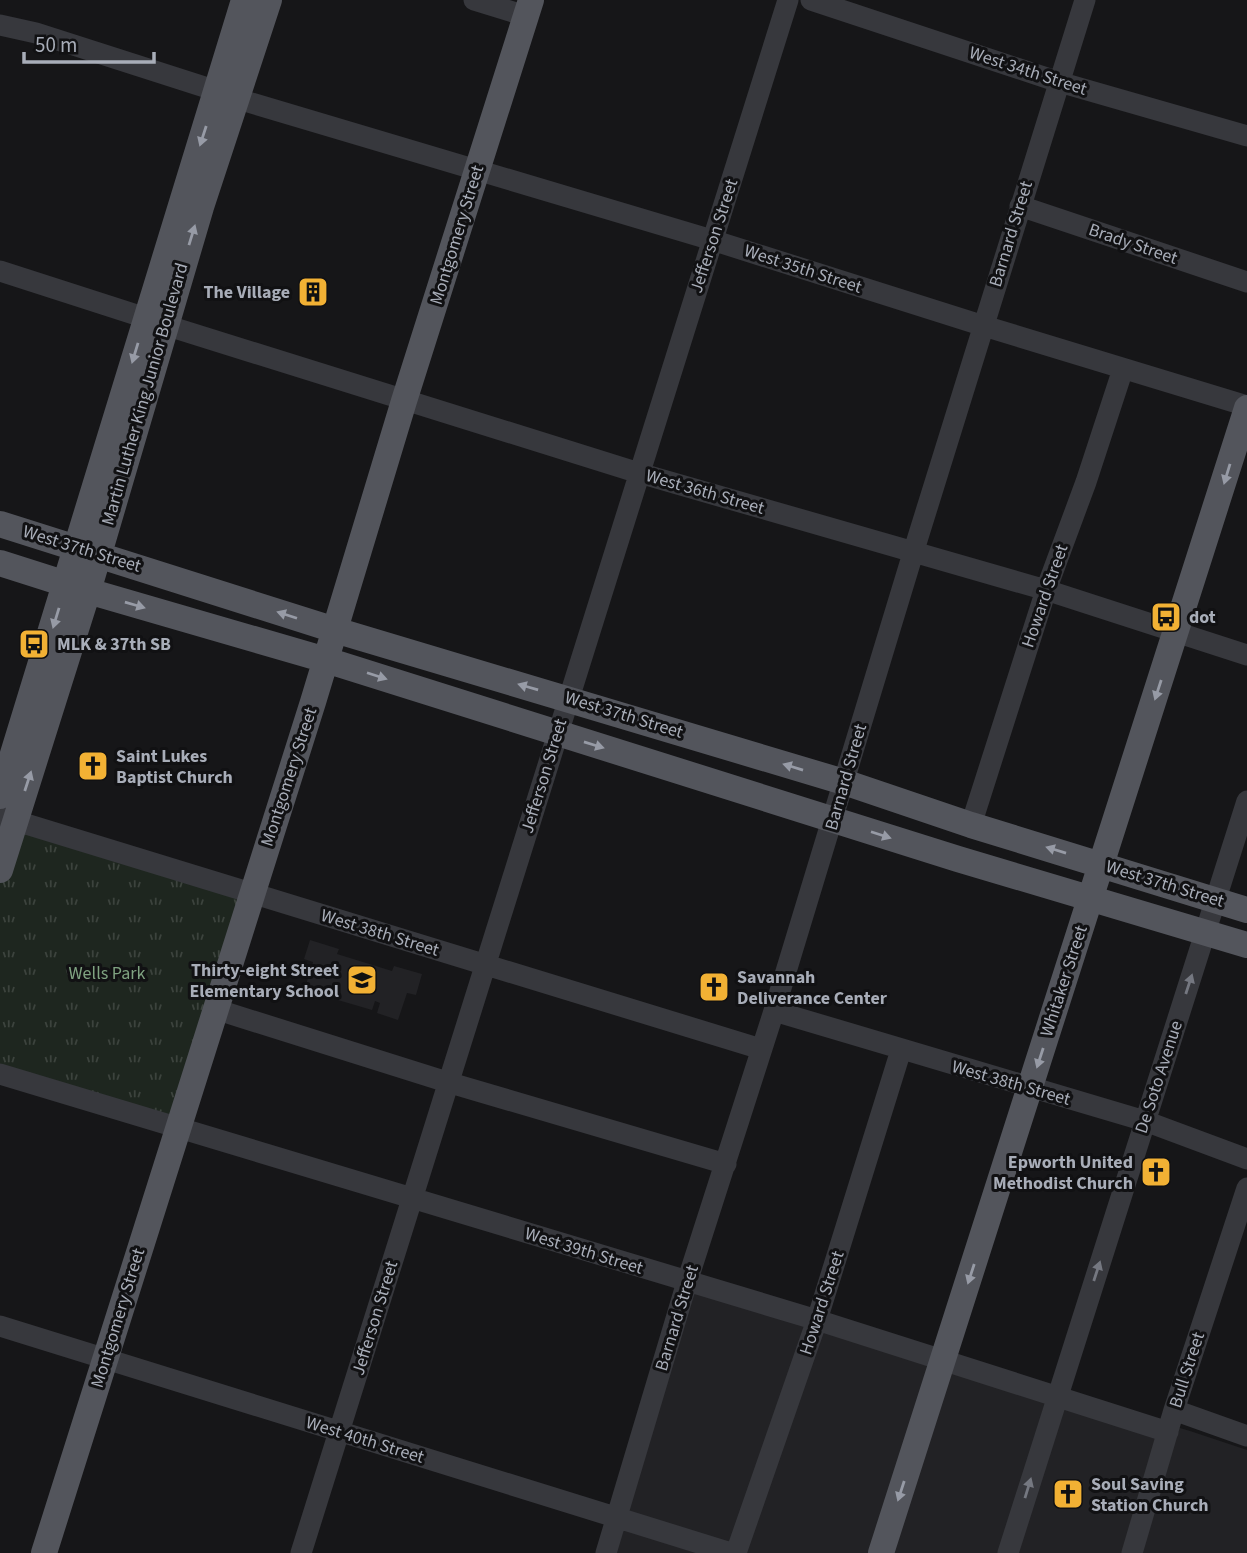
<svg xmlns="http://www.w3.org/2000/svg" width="1247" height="1553" font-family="'Source Sans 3',sans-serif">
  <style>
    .built { fill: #222225 }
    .park { fill: url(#park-tufts) }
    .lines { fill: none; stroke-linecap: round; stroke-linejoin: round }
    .minor { stroke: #37383d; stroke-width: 21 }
    .major { stroke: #53555c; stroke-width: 26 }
    .oneway { fill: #979ba6 }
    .oneway2 { fill: #757881 }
    .labels { text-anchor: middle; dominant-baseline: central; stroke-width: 6; stroke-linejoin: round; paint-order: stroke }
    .street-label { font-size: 18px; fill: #a8adb8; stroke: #111113 }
    .poi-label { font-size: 18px; font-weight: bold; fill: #a8adb8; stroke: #111113; text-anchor: start }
    .park-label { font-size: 18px; fill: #7fa381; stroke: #111113 }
  </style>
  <defs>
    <pattern id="park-tufts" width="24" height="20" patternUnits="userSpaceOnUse" patternTransform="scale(1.75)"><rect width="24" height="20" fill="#1e261f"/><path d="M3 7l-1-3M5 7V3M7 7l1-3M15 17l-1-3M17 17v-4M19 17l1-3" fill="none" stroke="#3c433d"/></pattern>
  </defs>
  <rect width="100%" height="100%" fill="#161618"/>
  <!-- built -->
  <path class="built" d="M 310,940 L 339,949 L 337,954 L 392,971 L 394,966 L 422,974 L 416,995 L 407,993 L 398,1020 L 377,1013 L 380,1003 L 375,1001 L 372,1010 L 331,998 L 334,988 L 329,987 L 325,997 L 304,991 L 313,962 L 304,959 Z
    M 687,1282 L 1190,1431 L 1247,1450 L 1247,1553 L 610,1553 Z"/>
  <!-- park -->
  <path class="park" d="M 5,822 L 245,896 L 175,1118 L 0,1065 L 0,838 Z"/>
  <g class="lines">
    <!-- minor -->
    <path class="minor" d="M 474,0 L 526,16
      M 811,0 L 1059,82 L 1247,136
      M 0,25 L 36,33 L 217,91
      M 238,99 L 712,240 L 984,326 L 1247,406
      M 1020,206 L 1247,282
      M 0,271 L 146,318
      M 165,325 L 639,473 L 1046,590 L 1247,655
      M 0,816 L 761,1049
      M 971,825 L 1046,590 L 1086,482 L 1123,369
      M 215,1009 L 447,1082 L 726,1164
      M 774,1011 L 1145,1121 L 1247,1159
      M 0,1074 L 817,1320 L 1168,1432
      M 0,1326 L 731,1553
      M 1174,1410 L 1247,1436
      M 301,1553 L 788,0
      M 606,1553 L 687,1282 L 774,1011 L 914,550 L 1085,0
      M 736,1553 L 817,1320 L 901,1050
      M 1008,1553 L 1247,801
      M 1132,1553 L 1174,1410 L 1247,1188"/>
    <!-- major -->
    <path class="major" d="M 0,524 L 335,630 L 844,782 L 971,825 L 1247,910
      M 0,563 L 88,591 L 326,660 L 958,859 L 1247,945
      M 0,796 L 244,0
      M 0,870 L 88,591 L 201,207 L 269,0
      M 44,1553 L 313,702 L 404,401 L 531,0
      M 881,1553 L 1247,408"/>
  </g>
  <!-- one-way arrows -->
  <defs><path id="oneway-solid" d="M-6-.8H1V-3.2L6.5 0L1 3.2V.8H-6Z" transform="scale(1.75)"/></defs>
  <g class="oneway">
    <use href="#oneway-solid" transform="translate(203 136) rotate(108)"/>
    <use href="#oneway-solid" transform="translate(192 235) rotate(-73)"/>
    <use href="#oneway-solid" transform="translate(135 353) rotate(107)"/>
    <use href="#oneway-solid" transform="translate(1227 474) rotate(107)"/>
    <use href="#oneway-solid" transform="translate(135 605) rotate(16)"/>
    <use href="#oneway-solid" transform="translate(287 615) rotate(-162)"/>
    <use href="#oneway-solid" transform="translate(56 618) rotate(107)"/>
    <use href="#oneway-solid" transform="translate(377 676) rotate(18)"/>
    <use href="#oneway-solid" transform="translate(528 687) rotate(-164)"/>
    <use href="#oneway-solid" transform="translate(1158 690) rotate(108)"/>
    <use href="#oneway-solid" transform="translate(594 745) rotate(17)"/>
    <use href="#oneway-solid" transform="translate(793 767) rotate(-163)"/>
    <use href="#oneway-solid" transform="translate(28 781) rotate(-72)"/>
    <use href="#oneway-solid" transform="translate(881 835) rotate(18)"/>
    <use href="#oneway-solid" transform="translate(1056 850) rotate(-163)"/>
    <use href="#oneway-solid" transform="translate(1040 1058) rotate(108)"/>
    <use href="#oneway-solid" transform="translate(971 1274) rotate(108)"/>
    <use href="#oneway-solid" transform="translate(901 1491) rotate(108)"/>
  </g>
  <g class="oneway2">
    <use href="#oneway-solid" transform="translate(1189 984) rotate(-72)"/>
    <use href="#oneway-solid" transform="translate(1097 1271) rotate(-72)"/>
    <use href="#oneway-solid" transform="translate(1028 1488) rotate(-73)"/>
  </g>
  <!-- icons -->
  <defs>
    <g id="building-square" transform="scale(1.575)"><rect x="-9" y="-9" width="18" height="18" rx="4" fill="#f2b134" stroke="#111113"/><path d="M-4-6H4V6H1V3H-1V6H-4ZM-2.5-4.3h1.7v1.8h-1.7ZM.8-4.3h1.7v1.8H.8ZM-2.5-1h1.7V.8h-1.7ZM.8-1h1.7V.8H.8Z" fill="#111"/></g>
    <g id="bus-square" transform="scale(1.575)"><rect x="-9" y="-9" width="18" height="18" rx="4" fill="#f2b134" stroke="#111113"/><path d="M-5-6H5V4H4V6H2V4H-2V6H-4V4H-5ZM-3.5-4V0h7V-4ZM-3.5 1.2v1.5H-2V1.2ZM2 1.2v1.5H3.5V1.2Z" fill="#111"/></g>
    <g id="church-square" transform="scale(1.575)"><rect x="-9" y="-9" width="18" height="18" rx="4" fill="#f2b134" stroke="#111113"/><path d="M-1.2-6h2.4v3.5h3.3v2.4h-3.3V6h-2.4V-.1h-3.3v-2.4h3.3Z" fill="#111"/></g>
    <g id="school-square" transform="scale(1.575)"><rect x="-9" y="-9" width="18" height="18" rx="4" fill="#f2b134" stroke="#111113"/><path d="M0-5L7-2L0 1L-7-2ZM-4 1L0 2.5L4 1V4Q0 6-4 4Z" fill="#111"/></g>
  </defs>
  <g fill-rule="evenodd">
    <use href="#building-square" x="313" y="292"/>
    <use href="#bus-square" x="1166" y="617"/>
    <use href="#bus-square" x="34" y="644"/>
    <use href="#church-square" x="93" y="766"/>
    <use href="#school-square" x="362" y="980"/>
    <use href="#church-square" x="714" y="987"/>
    <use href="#church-square" x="1156" y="1172"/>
    <use href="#church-square" x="1068" y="1494"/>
  </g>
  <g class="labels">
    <!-- street labels -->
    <g class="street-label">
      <text transform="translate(1028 71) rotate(18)">West 34th Street</text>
      <text transform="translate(1011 234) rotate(-73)">Barnard Street</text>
      <text transform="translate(457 235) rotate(-73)">Montgomery Street</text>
      <text transform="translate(714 236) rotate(-72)">Jefferson Street</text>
      <text transform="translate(1133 244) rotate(19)">Brady Street</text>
      <text transform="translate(803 269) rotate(18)">West 35th Street</text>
      <text transform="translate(145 394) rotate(-74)">Martin Luther King Junior Boulevard</text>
      <text transform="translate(705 492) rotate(16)">West 36th Street</text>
      <text transform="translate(82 549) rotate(17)">West 37th Street</text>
      <text transform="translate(1045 596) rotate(-71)">Howard Street</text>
      <text transform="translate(624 715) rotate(17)">West 37th Street</text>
      <text transform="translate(544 776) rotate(-73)">Jefferson Street</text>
      <text transform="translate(289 777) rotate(-72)">Montgomery Street</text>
      <text transform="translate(846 777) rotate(-74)">Barnard Street</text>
      <text transform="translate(1165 884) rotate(17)">West 37th Street</text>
      <text transform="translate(380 933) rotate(17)">West 38th Street</text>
      <text transform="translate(1064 981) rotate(-72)">Whitaker Street</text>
      <text transform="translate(1159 1077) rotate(-72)">De Soto Avenue</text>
      <text transform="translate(1011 1083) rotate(16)">West 38th Street</text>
      <text transform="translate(584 1251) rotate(17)">West 39th Street</text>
      <text transform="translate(822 1303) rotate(-72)">Howard Street</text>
      <text transform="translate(118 1318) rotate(-73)">Montgomery Street</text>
      <text transform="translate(375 1318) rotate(-73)">Jefferson Street</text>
      <text transform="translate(677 1318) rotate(-73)">Barnard Street</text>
      <text transform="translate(1187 1370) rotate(-72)">Bull Street</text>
      <text transform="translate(365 1440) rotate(17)">West 40th Street</text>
    </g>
    <!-- poi labels -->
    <g class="poi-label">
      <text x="290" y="292" text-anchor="end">The Village</text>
      <text x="1189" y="617">dot</text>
      <text x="57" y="644">MLK &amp; 37th SB</text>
      <text x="116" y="756">Saint Lukes<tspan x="116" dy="21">Baptist Church</tspan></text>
      <text x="339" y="970" text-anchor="end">Thirty-eight Street<tspan x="339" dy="21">Elementary School</tspan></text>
      <text x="737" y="977">Savannah<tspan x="737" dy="21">Deliverance Center</tspan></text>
      <text x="1133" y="1162" text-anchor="end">Epworth United<tspan x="1133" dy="21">Methodist Church</tspan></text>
      <text x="1091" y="1484">Soul Saving<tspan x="1091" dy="21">Station Church</tspan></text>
    </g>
    <!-- park labels -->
    <g class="park-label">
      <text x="107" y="973">Wells Park</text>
    </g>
  </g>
  <!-- scale -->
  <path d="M24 52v10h130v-10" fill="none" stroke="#a8adb8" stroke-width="3.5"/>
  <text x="35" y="52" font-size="21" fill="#a8adb8" stroke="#111113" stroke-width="5" paint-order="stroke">50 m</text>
</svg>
